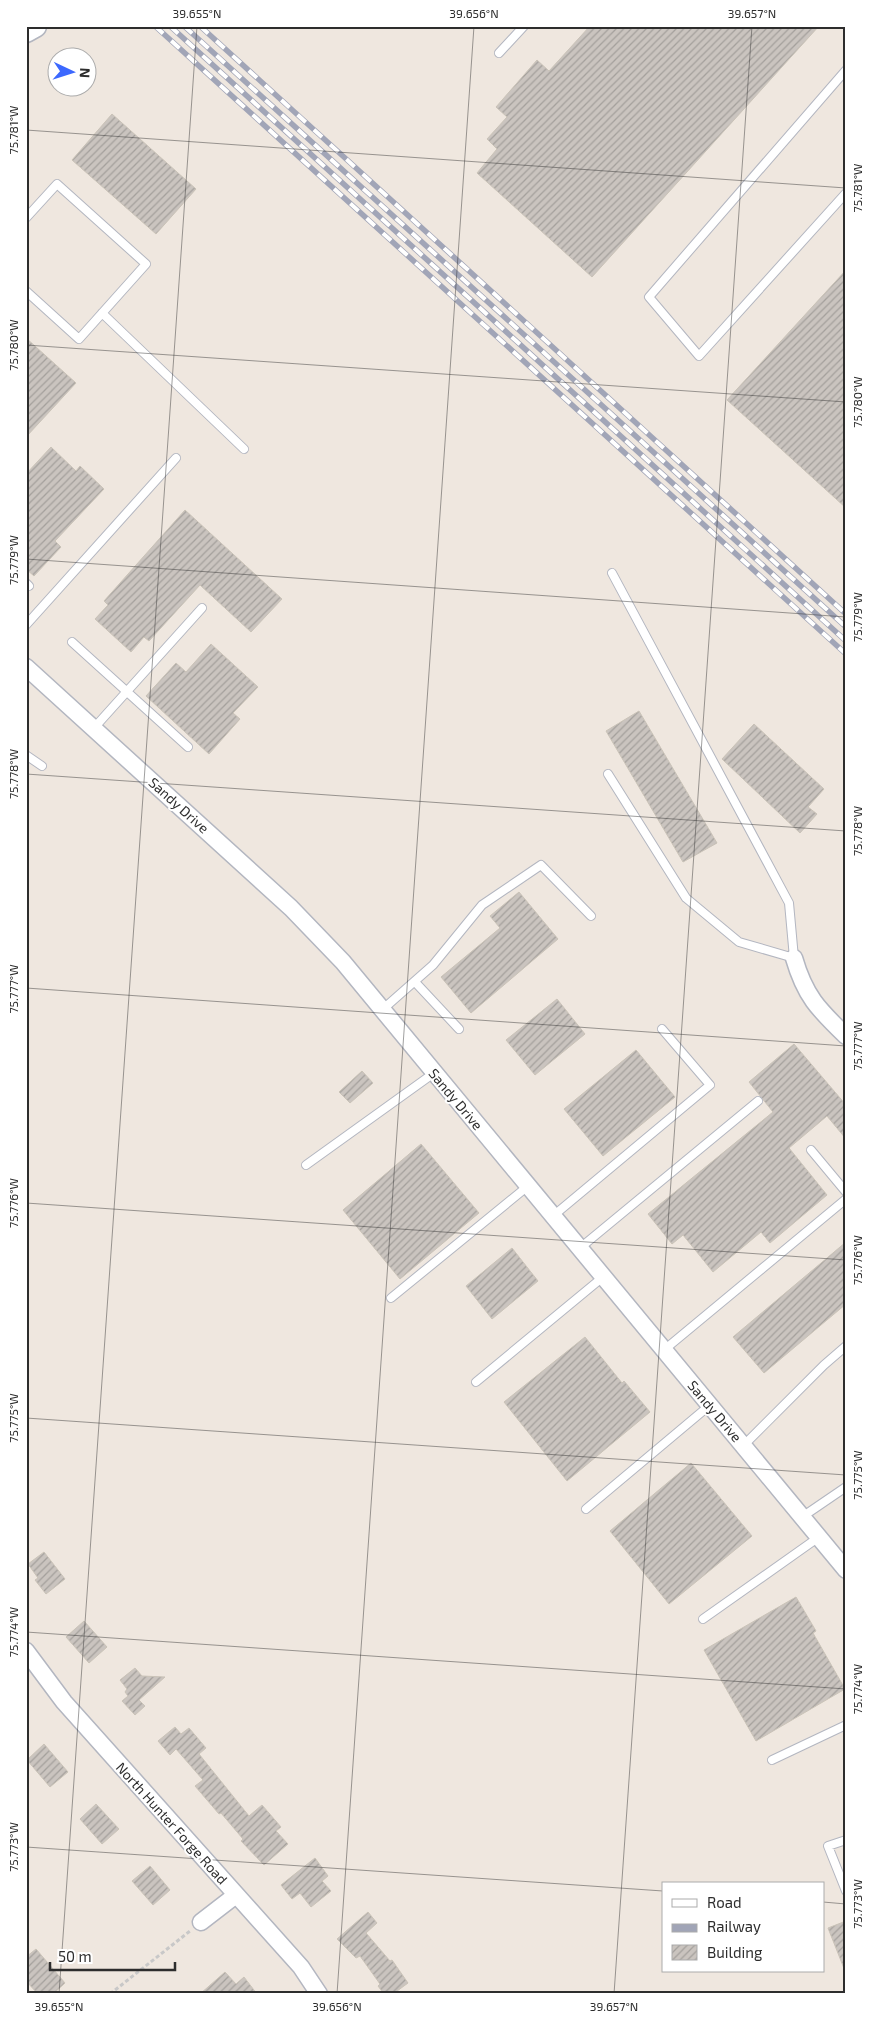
<svg xmlns="http://www.w3.org/2000/svg" width="872" height="2020" font-family="'Exo 2',sans-serif">
  <style>
    .building { fill: url(#building-hatch); stroke: #cac3b8 }
    .lines { fill: none; stroke-linecap: round; stroke-linejoin: round }
    .lane-casing { stroke: #b3b6c0; stroke-width: 10 }
    .street-casing { stroke: #b3b6c0; stroke-width: 19 }
    .secondary-casing { stroke: #b3b6c0; stroke-width: 25 }
    .path { stroke: #c8c8c8; stroke-width: 3; stroke-dasharray: 4 2.5; stroke-linecap: butt }
    .lane { stroke: #fff; stroke-width: 8 }
    .street { stroke: #fff; stroke-width: 16 }
    .secondary { stroke: #fff; stroke-width: 22 }
    .rail-casing { stroke: #a1a5b7; stroke-width: 5.5 }
    .rail { stroke: #fff; stroke-width: 4; stroke-dasharray: 11; stroke-linecap: butt }
    .ticks { fill: none; stroke: #2d2d2d; stroke-width: 1; stroke-opacity: 0.45 }
    .labels { text-anchor: middle; dominant-baseline: central; stroke-width: 4; stroke-linejoin: round; paint-order: stroke }
    .street-label { font-size: 14px; fill: #2d2d2d; stroke: #fff }
    .neatline { fill: none; stroke: #2d2d2d; stroke-width: 2 }
    .ticks-label { font-size: 12px; text-anchor: middle; fill: #2d2d2d }
  </style>
  <defs>
    <pattern id="building-hatch" width="6" height="6" patternUnits="userSpaceOnUse" patternTransform="scale(1.25)"><rect width="6" height="6" fill="#cac4bf"/><path d="M-1 1l2-2M0 6l6-6M5 7l2-2" fill="none" stroke="#a4a09c"/></pattern>
  </defs>
  <rect width="100%" height="100%" fill="#efe7df"/>
  <!-- building -->
  <path class="building" d="M 590,26 L 819,26 L 592,277 L 477,173 L 497,149 L 487,139 L 507,117 L 496,107 L 537,60 L 549,71 Z
    M 112,114 L 196,189 L 156,234 L 72,160 Z
    M 846,270 L 846,508 L 727,400 Z
    M 26,338 L 76,383 L 26,437 Z
    M 51,447 L 76,471 L 80,466 L 104,489 L 55,541 L 61,547 L 34,576 L 26,569 L 26,474 Z
    M 185,510 L 282,599 L 251,632 L 200,585 L 149,641 L 144,637 L 131,652 L 95,619 L 108,605 L 104,601 Z
    M 211,644 L 258,687 L 233,713 L 240,719 L 209,754 L 146,696 L 176,663 L 186,672 Z
    M 639,711 L 717,843 L 683,862 L 606,731 Z
    M 754,724 L 824,789 L 808,807 L 817,814 L 800,833 L 722,759 Z
    M 519,892 L 558,939 L 471,1013 L 441,977 L 500,928 L 490,916 Z
    M 557,999 L 585,1034 L 535,1075 L 506,1040 Z
    M 794,1044 L 846,1105 L 846,1139 L 827,1116 L 789,1148 L 827,1195 L 770,1243 L 761,1232 L 713,1272 L 683,1235 L 672,1244 L 648,1214 L 773,1112 L 749,1082 Z
    M 636,1050 L 675,1097 L 603,1156 L 564,1109 Z
    M 362,1071 L 373,1083 L 350,1103 L 339,1092 Z
    M 421,1144 L 479,1213 L 400,1279 L 343,1210 Z
    M 846,1242 L 846,1304 L 764,1373 L 733,1337 Z
    M 512,1248 L 538,1281 L 492,1319 L 466,1286 Z
    M 585,1337 L 622,1383 L 624,1381 L 650,1412 L 567,1481 L 504,1402 Z
    M 691,1463 L 752,1536 L 669,1604 L 610,1531 Z
    M 44,1552 L 65,1579 L 46,1594 L 35,1580 L 38,1578 L 28,1564 Z
    M 796,1597 L 816,1631 L 813,1633 L 845,1689 L 756,1741 L 704,1650 Z
    M 84,1621 L 107,1647 L 89,1663 L 66,1637 Z
    M 135,1668 L 142,1676 L 165,1677 L 139,1700 L 145,1706 L 135,1715 L 122,1701 L 128,1696 L 125,1692 L 127,1689 L 120,1680 Z
    M 175,1727 L 181,1734 L 189,1728 L 206,1748 L 199,1754 L 249,1816 L 262,1805 L 281,1827 L 276,1831 L 288,1844 L 264,1865 L 241,1841 L 243,1839 L 221,1813 L 219,1814 L 195,1786 L 203,1780 L 176,1749 L 170,1755 L 158,1741 Z
    M 44,1744 L 68,1772 L 50,1787 L 27,1760 Z
    M 96,1804 L 119,1829 L 102,1844 L 80,1819 Z
    M 315,1858 L 328,1876 L 322,1881 L 331,1891 L 311,1907 L 300,1893 L 292,1899 L 281,1885 Z
    M 150,1866 L 170,1890 L 153,1905 L 132,1881 Z
    M 368,1912 L 377,1923 L 366,1933 L 390,1961 L 392,1960 L 408,1983 L 393,1994 L 384,1994 L 378,1986 L 380,1984 L 360,1956 L 356,1958 L 337,1939 Z
    M 846,1921 L 846,1971 L 845,1971 L 828,1928 Z
    M 36,1949 L 65,1983 L 53,1994 L 38,1994 L 26,1981 L 26,1957 Z
    M 225,1972 L 236,1984 L 244,1977 L 257,1994 L 200,1994 Z"/>
  <g class="lines">
    <!-- lane casing -->
    <g class="lane-casing">
      <path id="lane" d="M 499,53 L 524,26
        M 846,70 L 649,297 L 699,356 L 846,193
        M 26,218 L 57,184 L 146,264 L 79,339 L 26,291
        M 102,313 L 244,449
        M 26,583 L 29,586
        M 26,625 L 176,458
        M 72,642 L 188,747
        M 94,728 L 202,608
        M 26,755 L 42,766
        M 608,774 L 686,898 L 739,942 L 794,958 L 789,903 L 612,573
        M 415,982 L 459,1029
        M 382,1010 L 433,965 L 482,905 L 541,865 L 591,916
        M 811,1150 L 846,1192
        M 306,1165 L 434,1073
        M 553,1216 L 710,1085 L 662,1029
        M 580,1248 L 758,1101
        M 391,1298 L 528,1186
        M 664,1350 L 846,1199
        M 476,1382 L 603,1277
        M 743,1446 L 824,1365 L 846,1346
        M 586,1509 L 710,1405
        M 802,1517 L 846,1487
        M 703,1619 L 819,1537
        M 772,1760 L 846,1725
        M 846,1840 L 828,1846 L 846,1891"/>
    </g>
    <!-- street casing -->
    <g class="street-casing">
      <path id="street" d="M 26,667 L 291,908 L 343,962 L 846,1570
        M 794,958 C 805,996 818,1009 846,1036
        M 26,1651 L 64,1702 L 301,1967 L 319,1994
        M 201,1922 L 236,1895"/>
    </g>
    <!-- secondary casing -->
    <g class="secondary-casing">
      <path id="secondary" d="M 26,31 L 35,26"/>
    </g>
    <!-- path -->
    <path class="path" d="M 110,1994 L 190,1931"/>
    <!-- lane -->
    <use href="#lane" class="lane"/>
    <!-- street -->
    <use href="#street" class="street"/>
    <!-- secondary -->
    <use href="#secondary" class="secondary"/>
    <!-- rail casing -->
    <g class="rail-casing">
      <path id="rail" d="M 155,26 L 846,654
        M 170,26 L 846,641
        M 184,26 L 846,627
        M 200,26 L 846,614"/>
    </g>
    <!-- rail -->
    <use href="#rail" class="rail"/>
  </g>
  <!-- ticks -->
  <path class="ticks" d="M 26,130 L 846,188M 26,345 L 846,402M 26,559 L 846,617M 26,774 L 846,831M 26,988 L 846,1046M 26,1203 L 846,1260M 26,1418 L 846,1475M 26,1632 L 846,1689M 26,1847 L 663,1891M 823,1902 L 846,1904M 59,1994 L 197,26M 337,1994 L 474,26M 614,1994 L 752,26"/>
  <g class="labels">
    <!-- street labels -->
    <g class="street-label">
      <text transform="translate(179 805) rotate(42)">Sandy Drive</text>
      <text transform="translate(456 1099) rotate(50)">Sandy Drive</text>
      <text transform="translate(715 1411) rotate(50)">Sandy Drive</text>
      <text transform="translate(172 1823) rotate(48)">North Hunter Forge Road</text>
    </g>
  </g>
  <!-- border -->
  <rect width="872" height="2020" fill="none" stroke="#ffffff" stroke-width="55"/>
  <!-- legend -->
  <rect x="662" y="1882" width="162" height="90" fill="#ffffff" stroke="#ababab"/>
  <rect x="672" y="1899" width="25" height="8" fill="#ffffff" stroke="#ababab"/>
  <text x="707" y="1908" font-size="15" fill="#2d2d2d">Road</text>
  <rect x="672" y="1924" width="25" height="8" fill="#a1a5b7" stroke="#ababab"/>
  <text x="707" y="1932" font-size="15" fill="#2d2d2d">Railway</text>
  <rect x="672" y="1945" width="25" height="15" fill="url(#building-hatch)" stroke="#ababab"/>
  <text x="707" y="1958" font-size="15" fill="#2d2d2d">Building</text>
  <!-- north arrow -->
  <g transform="translate(72 72) rotate(94)"><circle r="24" fill="#ffffff" stroke="#ababab"/>
  <path d="M0-4L9 19L0 12L-9 19Z" fill="#3c68fe"/>
  <text y="-8" font-size="14" font-weight="bold" text-anchor="middle" fill="#2d2d2d">N</text>
  </g>
  <!-- scale -->
  <path d="M50 1962v8h125v-8" fill="none" stroke="#2d2d2d" stroke-width="2.5"/>
  <text x="58" y="1962" font-size="15" fill="#2d2d2d" stroke="#ffffff" stroke-width="4" paint-order="stroke">50 m</text>
  <rect x="28" y="28" width="816" height="1964" class="neatline"/>
  <g class="ticks-label">
    <text x="197" y="18">39.655°N</text>
    <text x="474" y="18">39.656°N</text>
    <text x="752" y="18">39.657°N</text>
    <text transform="translate(14 130) rotate(-90)" y="4">75.781°W</text>
    <text transform="translate(858 188) rotate(-90)" y="4">75.781°W</text>
    <text transform="translate(14 345) rotate(-90)" y="4">75.780°W</text>
    <text transform="translate(858 402) rotate(-90)" y="4">75.780°W</text>
    <text transform="translate(14 560) rotate(-90)" y="4">75.779°W</text>
    <text transform="translate(858 617) rotate(-90)" y="4">75.779°W</text>
    <text transform="translate(14 774) rotate(-90)" y="4">75.778°W</text>
    <text transform="translate(858 831) rotate(-90)" y="4">75.778°W</text>
    <text transform="translate(14 989) rotate(-90)" y="4">75.777°W</text>
    <text transform="translate(858 1046) rotate(-90)" y="4">75.777°W</text>
    <text transform="translate(14 1203) rotate(-90)" y="4">75.776°W</text>
    <text transform="translate(858 1260) rotate(-90)" y="4">75.776°W</text>
    <text transform="translate(14 1418) rotate(-90)" y="4">75.775°W</text>
    <text transform="translate(858 1475) rotate(-90)" y="4">75.775°W</text>
    <text transform="translate(14 1632) rotate(-90)" y="4">75.774°W</text>
    <text transform="translate(858 1689) rotate(-90)" y="4">75.774°W</text>
    <text transform="translate(14 1847) rotate(-90)" y="4">75.773°W</text>
    <text transform="translate(858 1904) rotate(-90)" y="4">75.773°W</text>
    <text x="59" y="2011">39.655°N</text>
    <text x="337" y="2011">39.656°N</text>
    <text x="614" y="2011">39.657°N</text>
  </g>
</svg>
